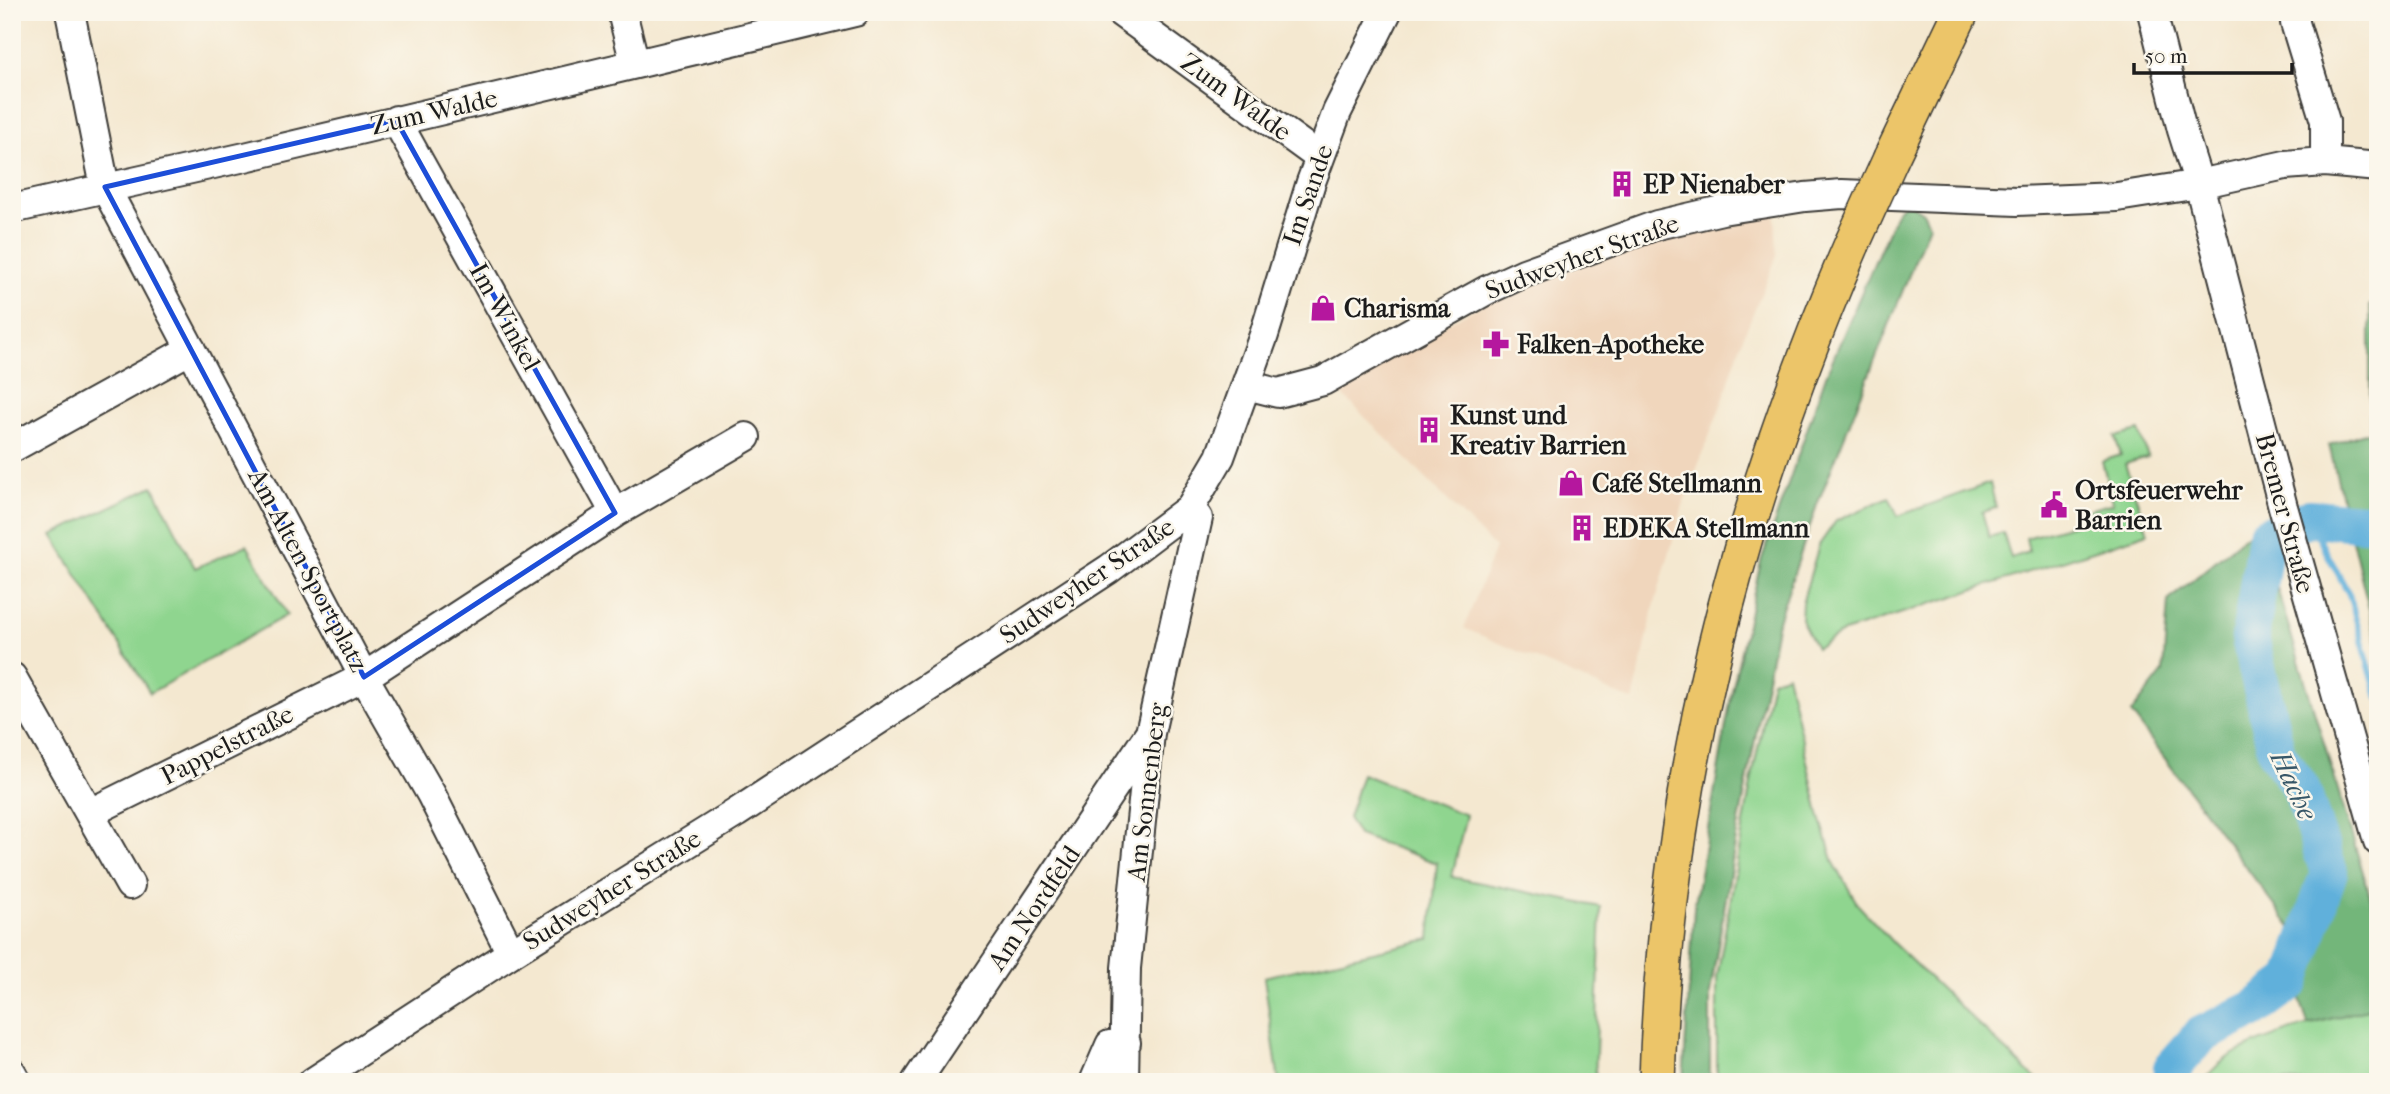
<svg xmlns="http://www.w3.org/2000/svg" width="2390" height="1094" font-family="'IM FELL French Canon',serif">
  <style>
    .built { fill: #f0d6bc }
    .green { fill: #8fd58f; stroke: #567856; stroke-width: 2 }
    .forest { fill: #73b67a; stroke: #48694b; stroke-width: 2 }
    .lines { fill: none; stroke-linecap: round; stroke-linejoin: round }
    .stream { stroke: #60b0db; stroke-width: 6 }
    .river { stroke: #60b0db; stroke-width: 38 }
    .minor-casing { stroke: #3c3b37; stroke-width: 32 }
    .major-casing { stroke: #3c3b37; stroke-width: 38 }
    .minor { stroke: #fff; stroke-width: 28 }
    .major { stroke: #ecc569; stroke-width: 35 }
    .major-bridge-casing { stroke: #3c3b37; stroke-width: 38; stroke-linecap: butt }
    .major-bridge { stroke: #ecc569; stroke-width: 35 }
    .marked { fill: none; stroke: #1d4ed8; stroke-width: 5; stroke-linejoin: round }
    .labels { text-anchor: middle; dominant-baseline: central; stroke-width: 5; stroke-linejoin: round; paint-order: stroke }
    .street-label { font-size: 26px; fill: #1c1c1c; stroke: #fbf7ec }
    .poi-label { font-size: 26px; font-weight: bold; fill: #1c1c1c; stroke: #fbf7ec; text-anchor: start }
    .water-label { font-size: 28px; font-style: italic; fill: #375768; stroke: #fbf7ec }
  </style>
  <rect width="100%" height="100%" fill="#fbf7ec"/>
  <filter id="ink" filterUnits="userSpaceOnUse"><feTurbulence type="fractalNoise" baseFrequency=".0143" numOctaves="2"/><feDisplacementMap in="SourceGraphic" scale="14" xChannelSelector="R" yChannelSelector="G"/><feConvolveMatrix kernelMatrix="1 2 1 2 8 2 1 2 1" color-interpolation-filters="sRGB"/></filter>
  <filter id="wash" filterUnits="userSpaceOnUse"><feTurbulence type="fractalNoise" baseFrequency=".00686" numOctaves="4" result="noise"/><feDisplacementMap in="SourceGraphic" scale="28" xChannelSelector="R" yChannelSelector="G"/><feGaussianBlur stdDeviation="1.57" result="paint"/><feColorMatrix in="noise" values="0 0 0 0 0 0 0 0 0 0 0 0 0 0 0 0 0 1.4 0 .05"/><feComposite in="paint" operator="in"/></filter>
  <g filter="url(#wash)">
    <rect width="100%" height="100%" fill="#f4e8d0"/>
    <!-- built -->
    <path class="built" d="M 1775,213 L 1777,256 L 1743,337 L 1723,400 L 1684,502 L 1655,603 L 1633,701 L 1464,628 L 1495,548 L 1333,385 L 1498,296 L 1677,230 Z"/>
    <!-- green -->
    <path class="green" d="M 2139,431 L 2148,457 L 2125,464 L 2148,533 L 1844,632 L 1816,648 L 1801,619 L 1802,603 L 1819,545 L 1836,521 L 1889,497 L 1898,516 L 1990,483 L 1996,508 L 1982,512 L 1989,537 L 2003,533 L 2011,558 L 2029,552 L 2026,538 L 2081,522 L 2078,513 L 2113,503 L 2102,461 L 2121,455 L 2115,437 Z
      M 153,486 L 195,568 L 247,545 L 287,615 L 150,693 L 52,535 Z
      M 1787,674 L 1819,814 L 1834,863 L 1858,905 L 1894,944 L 2039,1082 L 1717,1082 L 1717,977 L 1752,777 L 1772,680 Z
      M 1362,774 L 1466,815 L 1452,877 L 1601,907 L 1595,1082 L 1279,1082 L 1264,977 L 1430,939 L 1437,863 L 1358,835 L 1348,818 Z
      M 2378,1006 L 2378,1082 L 2206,1082 C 2215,1044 2342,1016 2378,1006 Z"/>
    <!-- forest -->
    <path class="forest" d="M 1907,201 L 1924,213 L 1929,225 L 1817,505 L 1778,621 L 1736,838 L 1710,993 L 1710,1082 L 1683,1082 L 1694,908 L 1732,691 L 1761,561 L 1826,375 L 1897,210 Z
      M 2370,305 L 2378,307 L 2378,646 L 2329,445 L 2370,431 Z
      M 2258,525 L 2378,922 L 2378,1006 L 2308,1025 L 2292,972 L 2295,933 L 2131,713 L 2163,672 L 2168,601 Z"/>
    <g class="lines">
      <!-- stream -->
      <path class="stream" d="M 2308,518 L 2349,594 L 2378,698"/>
      <!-- river -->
      <path class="river" d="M 2172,1082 L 2172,1068 L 2201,1035 L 2254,1009 L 2292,981 L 2329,872 L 2301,788 L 2277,754 L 2250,638 L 2266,536 L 2308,518 L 2378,523"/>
    </g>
  </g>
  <g filter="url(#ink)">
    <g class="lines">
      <!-- minor casing -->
      <g class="minor-casing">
        <path id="minor" d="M 70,12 L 105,187 L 364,677 L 431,794 L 511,953
          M 622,12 L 635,64
          M 1120,12 L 1319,157
          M 2152,12 L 2182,130 L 2199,184 L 2283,507 L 2378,841
          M 2295,12 L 2295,23 L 2325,121 L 2325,162
          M 396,120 L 615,513
          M 12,209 L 245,157 L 855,12
          M 1246,385 L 1278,393 L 1323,381 L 1487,290 L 1524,273 L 1657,225 L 1722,210 L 1805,197 L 1842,194 L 2017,201 L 2117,197 L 2199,184 L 2285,165 L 2325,162 L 2378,167
          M 12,448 L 191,349
          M 12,677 L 130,885
          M 90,813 L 364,677 L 615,513 L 746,437
          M 12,1073 L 17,1082
          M 313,1082 L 511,953 L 736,813 L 1109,569 L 1190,508 L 1220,457 L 1264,335 L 1311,182 L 1337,112 L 1387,12
          M 916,1082 L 1148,736
          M 1094,1082 L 1110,1045 L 1126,1043
          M 1124,1082 L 1126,968 L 1150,733 L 1198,518 L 1190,508"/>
      </g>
      <!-- major casing -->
      <g class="major-casing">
        <path id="major" d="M 1891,158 L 1961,12
          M 1657,1082 C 1665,788 1736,512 1852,244"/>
      </g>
      <!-- minor -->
      <use href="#minor" class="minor"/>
      <!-- major -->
      <use href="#major" class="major"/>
      <!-- major-bridge casing -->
      <g class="major-bridge-casing">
        <path id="major-bridge" d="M 1852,244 L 1891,158"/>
      </g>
      <!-- major-bridge -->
      <use href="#major-bridge" class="major-bridge"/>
    </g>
  </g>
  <!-- marked area -->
  <path class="marked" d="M 396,120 L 615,513 L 364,677 L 105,187 Z"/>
  <!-- icons -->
  <defs>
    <g id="building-bare" transform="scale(2.1)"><path d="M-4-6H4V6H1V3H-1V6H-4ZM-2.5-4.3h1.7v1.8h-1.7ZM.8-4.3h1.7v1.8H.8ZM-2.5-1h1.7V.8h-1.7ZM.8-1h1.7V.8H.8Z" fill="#b5179e" stroke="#fbf7ec" stroke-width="2.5" paint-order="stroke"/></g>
    <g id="shop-bare" transform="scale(2.1)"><path d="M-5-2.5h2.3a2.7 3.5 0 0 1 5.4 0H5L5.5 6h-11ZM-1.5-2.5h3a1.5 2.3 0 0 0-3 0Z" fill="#b5179e" stroke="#fbf7ec" stroke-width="2.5" paint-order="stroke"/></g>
    <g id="pharmacy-bare" transform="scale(2.1)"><path d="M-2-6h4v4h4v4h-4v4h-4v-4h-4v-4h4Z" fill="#b5179e" stroke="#fbf7ec" stroke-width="2.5" paint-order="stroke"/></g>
    <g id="civic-bare" transform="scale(2.1)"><path d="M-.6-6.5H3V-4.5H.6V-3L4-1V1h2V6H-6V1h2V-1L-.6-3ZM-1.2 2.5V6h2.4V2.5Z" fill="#b5179e" stroke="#fbf7ec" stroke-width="2.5" paint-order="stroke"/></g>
  </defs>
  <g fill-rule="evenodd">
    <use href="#building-bare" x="1622" y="184"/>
    <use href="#shop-bare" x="1323" y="308"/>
    <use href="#pharmacy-bare" x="1496" y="344"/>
    <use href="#building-bare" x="1429" y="430"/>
    <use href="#shop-bare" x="1571" y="483"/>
    <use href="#civic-bare" x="2054" y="505"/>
    <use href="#building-bare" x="1582" y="528"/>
  </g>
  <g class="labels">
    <!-- street labels -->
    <g class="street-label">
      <text transform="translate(1236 97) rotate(36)">Zum Walde</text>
      <text transform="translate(434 112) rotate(-13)">Zum Walde</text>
      <text transform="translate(1308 195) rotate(-71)">Im Sande</text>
      <text transform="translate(1582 257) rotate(-20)">Sudweyher Straße</text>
      <text transform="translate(505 317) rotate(61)">Im Winkel</text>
      <text transform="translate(2285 513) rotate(75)">Bremer Straße</text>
      <text transform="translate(308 570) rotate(62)">Am Alten Sportplatz</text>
      <text transform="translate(1087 581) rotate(-34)">Sudweyher Straße</text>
      <text transform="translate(227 745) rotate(-27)">Pappelstraße</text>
      <text transform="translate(1147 792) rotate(-83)">Am Sonnenberg</text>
      <text transform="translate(612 890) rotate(-32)">Sudweyher Straße</text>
      <text transform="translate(1034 908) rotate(-56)">Am Nordfeld</text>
    </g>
    <!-- poi labels -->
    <g class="poi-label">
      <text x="1643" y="184">EP Nienaber</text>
      <text x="1344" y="308">Charisma</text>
      <text x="1517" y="344">Falken-Apotheke</text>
      <text x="1450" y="415">Kunst und<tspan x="1450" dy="30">Kreativ Barrien</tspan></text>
      <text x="1592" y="483">Café Stellmann</text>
      <text x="2075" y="490">Ortsfeuerwehr<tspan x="2075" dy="30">Barrien</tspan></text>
      <text x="1603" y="528">EDEKA Stellmann</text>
    </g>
    <!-- water labels -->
    <g class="water-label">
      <text transform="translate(2294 785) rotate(65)">Hache</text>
    </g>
  </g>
  <!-- margin -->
  <rect width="2390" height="1094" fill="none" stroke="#fbf7ec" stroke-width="42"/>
  <!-- scale -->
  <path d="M2134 63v10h158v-10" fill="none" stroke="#1c1c1c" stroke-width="3.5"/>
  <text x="2145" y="63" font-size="21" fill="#1c1c1c" stroke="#fbf7ec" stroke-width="5" paint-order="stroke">50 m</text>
</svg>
